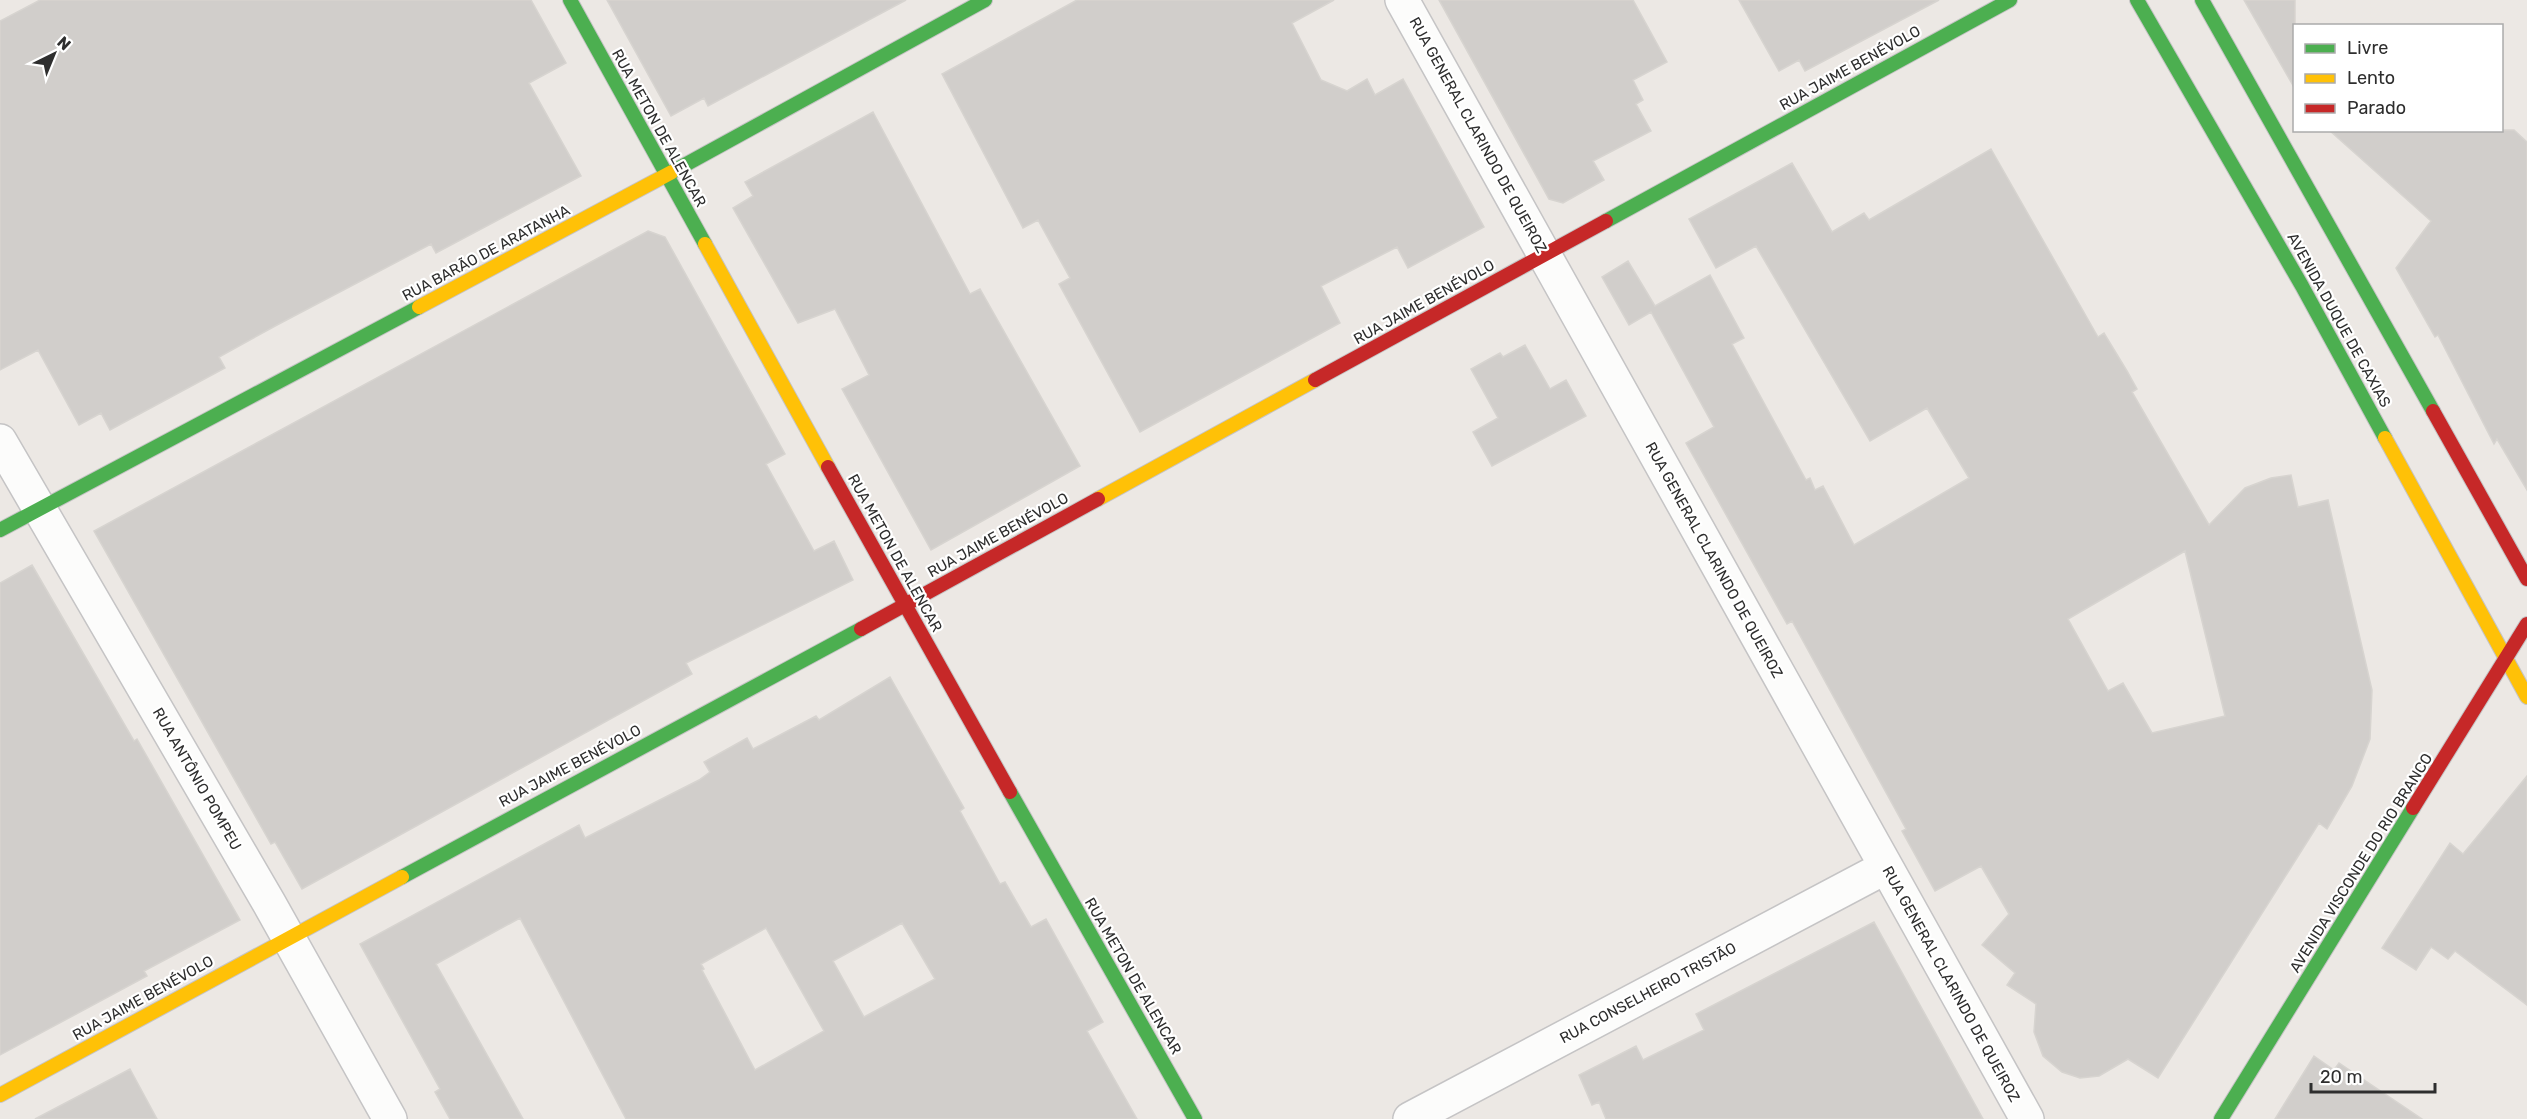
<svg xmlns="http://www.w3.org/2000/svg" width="2527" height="1119" font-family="Rubik,sans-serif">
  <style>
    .building { fill: #d1cecb; stroke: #d7d4d0; stroke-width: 1.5; fill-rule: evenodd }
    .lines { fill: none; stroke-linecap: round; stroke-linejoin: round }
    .street-casing { stroke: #c5c4c5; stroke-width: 36 }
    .fast-casing { stroke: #c5c4c5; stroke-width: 16 }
    .slow-casing { stroke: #c5c4c5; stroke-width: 16 }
    .jam-casing { stroke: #c5c4c5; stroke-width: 16 }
    .street { stroke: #fcfcfb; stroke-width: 33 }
    .fast { stroke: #4caf50; stroke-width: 14 }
    .slow { stroke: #ffc107; stroke-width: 14 }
    .jam { stroke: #c62828; stroke-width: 14 }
    .labels { text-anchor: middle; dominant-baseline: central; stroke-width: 4.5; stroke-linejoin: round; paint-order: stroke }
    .street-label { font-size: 15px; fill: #2e2e2e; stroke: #fff }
  </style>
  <rect width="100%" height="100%" fill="#ece8e4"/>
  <!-- building -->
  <path class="building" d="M 40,0 L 531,0 L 566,63 L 529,83 L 581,176 L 436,253 L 431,244 L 277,325 L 219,357 L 225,368 L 110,430 L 101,413 L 79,425 L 38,350 L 0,370 L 0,21 Z
    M 607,0 L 906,0 L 708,106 L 704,98 L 671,116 Z
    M 1077,0 L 1334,0 L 1292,23 L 1321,80 L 1347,91 L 1367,79 L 1375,95 L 1403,79 L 1484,227 L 1408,268 L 1397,247 L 1321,286 L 1340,323 L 1140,432 L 1059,284 L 1070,278 L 1038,220 L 1023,228 L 942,74 Z
    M 1439,0 L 1633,0 L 1667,62 L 1633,80 L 1643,100 L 1636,104 L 1651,131 L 1593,161 L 1604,180 L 1563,203 L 1549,199 Z
    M 1739,0 L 1939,0 L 1805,71 L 1799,60 L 1779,71 Z
    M 2244,0 L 2295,0 L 2295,89 Z
    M 873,112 L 970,294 L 980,289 L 1080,466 L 931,550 L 842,389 L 869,375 L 835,309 L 798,323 L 733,208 L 753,196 L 745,182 Z
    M 2329,130 L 2514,130 L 2527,142 L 2527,490 L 2497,439 L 2494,444 L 2438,335 L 2435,337 L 2396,268 L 2431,221 Z
    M 1991,149 L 2098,337 L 2104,333 L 2127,371 L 2137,389 L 2132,392 L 2209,525 L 2245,488 L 2271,478 L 2291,475 L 2298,507 L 2328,500 L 2372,690 L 2370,739 L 2352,786 L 2327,829 L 2319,823 L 2158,1078 L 2128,1059 L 2099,1076 L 2080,1078 L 2062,1072 L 2043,1056 L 2034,1032 L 2036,1004 L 2007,985 L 2015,973 L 1982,945 L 2009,914 L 1981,866 L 1935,891 L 1902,831 L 1906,829 L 1792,621 L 1787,624 L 1686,443 L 1714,427 L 1651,312 L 1629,325 L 1602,277 L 1628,261 L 1655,306 L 1710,275 L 1744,338 L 1732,344 L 1806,480 L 1810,478 L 1815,490 L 1823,486 L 1854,545 L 1969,478 L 1927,408 L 1870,441 L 1756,246 L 1716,268 L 1689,219 L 1792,163 L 1832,232 L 1864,213 L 1869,220 ZM 2185,551 L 2225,716 L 2152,733 L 2123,683 L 2108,691 L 2068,619 Z
    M 648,231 L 665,237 L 785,454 L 766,464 L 814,551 L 834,541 L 853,580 L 686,663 L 692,674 L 302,889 L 275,842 L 271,844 L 94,531 Z
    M 1525,345 L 1550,389 L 1566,380 L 1586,416 L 1492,466 L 1473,432 L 1498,418 L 1471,369 L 1500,353 L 1503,357 Z
    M 32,565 L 134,741 L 137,739 L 240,920 L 144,971 L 147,976 L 0,1055 L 0,583 Z
    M 890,677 L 964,808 L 960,811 L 1000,884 L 1005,882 L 1031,927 L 1046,919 L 1103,1022 L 1087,1031 L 1137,1119 L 626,1119 L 520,918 L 436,964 L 523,1119 L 450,1119 L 435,1092 L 440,1089 L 360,944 L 579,825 L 585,838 L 699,780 L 710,772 L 704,762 L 747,738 L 753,749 L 816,716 L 819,720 ZM 902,923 L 935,979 L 864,1017 L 833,961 ZM 766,928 L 824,1031 L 755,1070 L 702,970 L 704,969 L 701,964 Z
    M 2527,776 L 2527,1005 L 2455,951 L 2448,959 L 2431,947 L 2416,970 L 2382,948 L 2450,843 L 2463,854 Z
    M 1874,922 L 1983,1119 L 1606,1119 L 1599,1102 L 1592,1105 L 1579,1075 L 1636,1046 L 1643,1060 L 1704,1030 L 1696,1014 Z
    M 2314,1056 L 2334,1070 L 2339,1063 L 2422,1119 L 2275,1119 Z
    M 130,1069 L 157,1119 L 35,1119 Z"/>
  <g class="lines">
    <!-- street casing -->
    <g class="street-casing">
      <path id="street" d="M 1402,0 L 2027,1119
        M 0,441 L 269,903 L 390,1119
        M 1410,1119 L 1886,867"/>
    </g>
    <!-- fast casing -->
    <g class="fast-casing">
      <path id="fast" d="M 570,0 L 705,244
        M 2137,0 L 2302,286 L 2385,438
        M 2202,0 L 2433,411
        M 672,172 L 985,0
        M 1606,221 L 2010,0
        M 0,530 L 419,307
        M 1010,792 L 1195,1119
        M 402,877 L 861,629
        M 2221,1119 L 2413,808"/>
    </g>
    <!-- slow casing -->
    <g class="slow-casing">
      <path id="slow" d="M 705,244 L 828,467
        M 419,307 L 672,172
        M 2385,438 L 2527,697
        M 1098,499 L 1315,380
        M 0,1095 L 402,877"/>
    </g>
    <!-- jam casing -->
    <g class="jam-casing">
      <path id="jam" d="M 1315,380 L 1606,221
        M 2433,411 L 2527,579
        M 828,467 L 1010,792
        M 861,629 L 1098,499
        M 2413,808 L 2527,624"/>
    </g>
    <!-- street -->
    <use href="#street" class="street"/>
    <!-- fast -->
    <use href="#fast" class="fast"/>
    <!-- slow -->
    <use href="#slow" class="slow"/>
    <!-- jam -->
    <use href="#jam" class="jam"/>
  </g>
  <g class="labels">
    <!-- street labels -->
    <g class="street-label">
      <text transform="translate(1850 68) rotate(-29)">RUA JAIME BENÉVOLO</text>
      <text transform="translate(659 128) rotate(61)">RUA METON DE ALENCAR</text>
      <text transform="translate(1478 135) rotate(61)">RUA GENERAL CLARINDO DE QUEIROZ</text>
      <text transform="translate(486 253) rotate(-28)">RUA BARÃO DE ARATANHA</text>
      <text transform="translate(1424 302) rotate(-29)">RUA JAIME BENÉVOLO</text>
      <text transform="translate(2339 320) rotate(61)">AVENIDA DUQUE DE CAXIAS</text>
      <text transform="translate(998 535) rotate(-29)">RUA JAIME BENÉVOLO</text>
      <text transform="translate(895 553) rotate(61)">RUA METON DE ALENCAR</text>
      <text transform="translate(1714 560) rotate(61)">RUA GENERAL CLARINDO DE QUEIROZ</text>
      <text transform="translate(570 766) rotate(-28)">RUA JAIME BENÉVOLO</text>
      <text transform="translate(197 779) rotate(60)">RUA ANTÔNIO POMPEU</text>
      <text transform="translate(2361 863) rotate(-58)">AVENIDA VISCONDE DO RIO BRANCO</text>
      <text transform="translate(1133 976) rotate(60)">RUA METON DE ALENCAR</text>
      <text transform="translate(1951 984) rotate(61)">RUA GENERAL CLARINDO DE QUEIROZ</text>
      <text transform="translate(1648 993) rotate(-28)">RUA CONSELHEIRO TRISTÃO</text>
      <text transform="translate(143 998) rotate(-29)">RUA JAIME BENÉVOLO</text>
    </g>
  </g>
  <!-- legend -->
  <rect x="2293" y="24" width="210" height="108" fill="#ffffff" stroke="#ababab" stroke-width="1.5"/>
  <rect x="2305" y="44" width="30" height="9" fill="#4caf50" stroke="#ababab" stroke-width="1.5"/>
  <text x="2347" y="54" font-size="18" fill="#2e2e2e">Livre</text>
  <rect x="2305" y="74" width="30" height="9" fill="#ffc107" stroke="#ababab" stroke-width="1.5"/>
  <text x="2347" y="84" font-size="18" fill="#2e2e2e">Lento</text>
  <rect x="2305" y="104" width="30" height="9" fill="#c62828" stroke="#ababab" stroke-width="1.5"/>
  <text x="2347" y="114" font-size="18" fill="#2e2e2e">Parado</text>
  <!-- north arrow -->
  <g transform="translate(54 54) rotate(43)" stroke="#ffffff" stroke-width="4.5" paint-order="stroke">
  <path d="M0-4.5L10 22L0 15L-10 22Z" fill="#2e2e2e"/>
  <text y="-9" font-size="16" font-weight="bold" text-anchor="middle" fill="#2e2e2e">N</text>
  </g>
  <!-- scale -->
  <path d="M2311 1083v9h124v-9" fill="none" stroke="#2e2e2e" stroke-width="3"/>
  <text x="2320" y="1083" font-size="18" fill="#2e2e2e" stroke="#ffffff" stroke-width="4.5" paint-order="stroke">20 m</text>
</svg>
